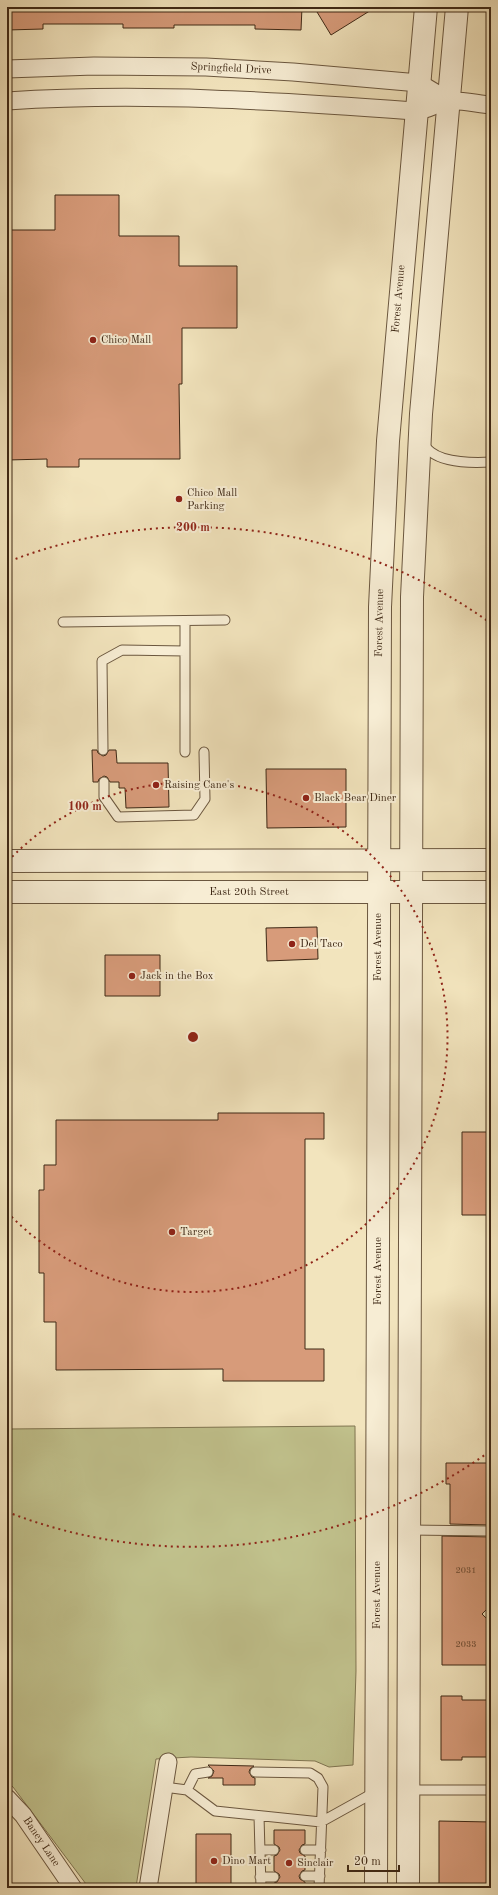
<svg xmlns="http://www.w3.org/2000/svg" width="498" height="1895" font-family="'Old Standard TT',serif">
  <style>
    .green { fill: #c1c28d; stroke: #807551 }
    .building { fill: #d79b7a; stroke: #3e2815 }
    .lines { fill: none; stroke-linecap: round; stroke-linejoin: round }
    .service-casing { stroke: #6b573f; stroke-width: 11 }
    .minor-casing { stroke: #6b573f; stroke-width: 19 }
    .tertiary-casing { stroke: #6b573f; stroke-width: 24 }
    .service { stroke: #f7edd4; stroke-width: 9 }
    .minor { stroke: #f7edd4; stroke-width: 17 }
    .tertiary { stroke: #f7edd4; stroke-width: 22 }
    .ring { fill: none; stroke: #8f2418; stroke-width: 2; stroke-dasharray: 2 4 }
    .poi-dot { fill: #8f2418; stroke: #f7edd4; stroke-width: 1.5 }
    .labels { text-anchor: middle; dominant-baseline: central; stroke-width: 4; stroke-linejoin: round; paint-order: stroke }
    .number-label { font-size: 9px; fill: #64452e }
    .street-label { font-size: 11px; fill: #3e2815; stroke: #f7edd4 }
    .poi-label { font-size: 11px; fill: #3e2815; stroke: #f7edd4; text-anchor: start }
    .centre { fill: #8f2418; stroke: #f7edd4; stroke-width: 2 }
    .ring-label { font-size: 12px; text-anchor: middle; font-weight: bold; fill: #8f2418; stroke: #f7edd4; stroke-width: 4; stroke-linejoin: round; paint-order: stroke }
  </style>
  <rect width="100%" height="100%" fill="#f2e4bd"/>
  <filter id="stains"><feTurbulence type="fractalNoise" baseFrequency=".005" numOctaves="4"/><feColorMatrix values="0 0 0 0 .2 0 0 0 0 .09 0 0 0 0 .02 0 0 0 .5 -.17"/></filter>
  <radialGradient id="worn" r=".72"><stop offset=".6" stop-color="#630" stop-opacity="0"/><stop offset="1" stop-color="#630" stop-opacity=".3"/></radialGradient>
  <!-- green -->
  <path class="green" d="M 355,1426 L 356,1671 L 353,1765 L 329,1767 L 315,1761 L 191,1757 L 156,1759 L 136,1887 L 135,1888 L 89,1888 L 13,1787 L 7,1782 L 7,1429 Z"/>
  <!-- building -->
  <path class="building" d="M 7,7 L 302,7 L 301,30 L 255,29 L 255,25 L 174,25 L 174,28 L 123,28 L 123,24 L 43,24 L 43,29 L 7,30 Z
    M 314,7 L 376,7 L 331,35 Z
    M 55,195 L 119,195 L 119,236 L 179,236 L 179,266 L 237,266 L 237,328 L 182,328 L 182,384 L 179,384 L 180,459 L 79,459 L 79,467 L 47,467 L 47,459 L 7,460 L 7,230 L 55,230 Z
    M 92,750 L 97,750 L 98,753 L 103,756 L 106,755 L 109,750 L 116,750 L 117,763 L 168,763 L 169,807 L 126,808 L 125,788 L 119,788 L 119,782 L 110,782 L 107,777 L 104,776 L 99,779 L 98,782 L 93,782 Z
    M 266,769 L 346,769 L 346,827 L 267,828 Z
    M 317,927 L 318,959 L 267,961 L 266,928 Z
    M 105,955 L 160,955 L 160,996 L 105,996 Z
    M 218,1113 L 324,1113 L 324,1139 L 305,1139 L 305,1349 L 324,1349 L 324,1381 L 223,1381 L 223,1369 L 56,1370 L 56,1322 L 44,1322 L 44,1273 L 39,1273 L 39,1190 L 44,1190 L 44,1165 L 56,1165 L 56,1120 L 218,1120 Z
    M 462,1132 L 491,1132 L 491,1215 L 462,1215 Z
    M 446,1463 L 491,1463 L 491,1525 L 450,1524 L 450,1484 L 446,1484 Z
    M 442,1536 L 491,1537 L 491,1605 L 482,1614 L 491,1623 L 491,1665 L 442,1665 Z
    M 441,1696 L 462,1696 L 462,1700 L 491,1700 L 491,1757 L 462,1757 L 462,1760 L 441,1760 Z
    M 208,1765 L 254,1766 L 250,1769 L 249,1772 L 252,1777 L 255,1778 L 255,1785 L 223,1785 L 223,1778 L 208,1778 L 212,1776 L 214,1771 Z
    M 439,1821 L 491,1822 L 491,1888 L 439,1888 Z
    M 274,1830 L 305,1830 L 305,1844 L 302,1845 L 299,1850 L 300,1853 L 305,1856 L 305,1870 L 302,1871 L 299,1876 L 300,1879 L 305,1882 L 305,1888 L 274,1888 L 274,1883 L 277,1882 L 280,1877 L 279,1874 L 274,1871 L 274,1856 L 277,1855 L 280,1850 L 279,1847 L 274,1844 Z
    M 196,1834 L 231,1834 L 231,1888 L 196,1888 Z"/>
  <g class="lines">
    <!-- service casing -->
    <g class="service-casing">
      <path id="service" d="M 422,443 C 425,446 428,450 431,452 C 445,463 475,463 491,462
        M 185,621 L 185,752
        M 63,622 L 225,620
        M 103,750 L 102,661 L 122,650 L 185,651
        M 104,782 L 104,797 L 118,817 L 194,815 L 205,799 L 204,752
        M 409,1530 L 491,1531
        M 255,1772 L 310,1773 L 318,1778 L 323,1787 L 319,1888
        M 164,1787 L 187,1790 L 215,1811 L 321,1822 L 375,1792
        M 187,1790 L 195,1774 L 208,1772
        M 408,1790 L 491,1790
        M 259,1816 L 261,1888
        M 260,1850 L 274,1850
        M 305,1850 L 321,1850
        M 305,1876 L 320,1876
        M 260,1877 L 274,1877"/>
    </g>
    <!-- minor casing -->
    <g class="minor-casing">
      <path id="minor" d="M 7,69 L 94,66 L 206,67 L 293,72 L 419,83 L 449,101
        M 7,101 C 143,92 279,101 414,111 C 426,112 437,102 449,101 C 462,100 478,104 491,105
        M 7,1798 L 23,1815 L 73,1888
        M 148,1888 L 168,1762"/>
    </g>
    <!-- tertiary casing -->
    <g class="tertiary-casing">
      <path id="tertiary" d="M 7,861 L 491,860
        M 7,892 L 491,892
        M 376,1888 L 380,607 L 388,441 L 426,7
        M 408,1888 L 412,597 L 421,414 L 457,7"/>
    </g>
    <!-- service -->
    <use href="#service" class="service"/>
    <!-- minor -->
    <use href="#minor" class="minor"/>
    <!-- tertiary -->
    <use href="#tertiary" class="tertiary"/>
  </g>
  <!-- distance rings -->
  <g class="ring">
    <path d="M8 861A255 255 0 1 1 8 1213"/>
    <path d="M489 1452A510 510 0 0 1 10 1513M10 561A510 510 0 0 1 489 622"/>
  </g>
  <!-- markers -->
  <g class="poi-dot">
    <circle cx="93" cy="340" r="4"/>
    <circle cx="179" cy="499" r="4"/>
    <circle cx="156" cy="785" r="4"/>
    <circle cx="306" cy="798" r="4"/>
    <circle cx="292" cy="944" r="4"/>
    <circle cx="132" cy="976" r="4"/>
    <circle cx="172" cy="1232" r="4"/>
    <circle cx="214" cy="1861" r="4"/>
    <circle cx="289" cy="1863" r="4"/>
  </g>
  <g class="labels">
    <!-- number labels -->
    <g class="number-label">
      <text x="466" y="1570">2031</text>
      <text x="466" y="1644">2033</text>
    </g>
    <!-- street labels -->
    <g class="street-label">
      <text transform="translate(231 69) rotate(3)">Springfield Drive</text>
      <text transform="translate(399 299) rotate(-85)">Forest Avenue</text>
      <text transform="translate(380 623) rotate(-89)">Forest Avenue</text>
      <text x="249" y="892">East 20th Street</text>
      <text transform="translate(378 947) rotate(-90)">Forest Avenue</text>
      <text transform="translate(378 1271) rotate(-90)">Forest Avenue</text>
      <text transform="translate(377 1595) rotate(-90)">Forest Avenue</text>
      <text transform="translate(41 1842) rotate(56)">Baney Lane</text>
    </g>
    <!-- poi labels -->
    <g class="poi-label">
      <text x="101" y="340">Chico Mall</text>
      <text x="187" y="493">Chico Mall<tspan x="187" dy="13">Parking</tspan></text>
      <text x="164" y="785">Raising Cane's</text>
      <text x="314" y="798">Black Bear Diner</text>
      <text x="300" y="944">Del Taco</text>
      <text x="140" y="976">Jack in the Box</text>
      <text x="180" y="1232">Target</text>
      <text x="222" y="1861">Dino Mart</text>
      <text x="297" y="1863">Sinclair</text>
    </g>
  </g>
  <circle cx="193" cy="1037" r="6" class="centre"/>
  <g class="ring-label">
    <text x="193" y="531">200 m</text>
    <text x="85" y="810">100 m</text>
  </g>
  <!-- margin -->
  <rect width="498" height="1895" fill="none" stroke="#f2e4bd" stroke-width="24"/>
  <rect x="8" y="8" width="482" height="1879" fill="none" stroke="#3e2815" stroke-width="2"/>
  <rect x="12" y="12" width="474" height="1871" fill="none" stroke="#3e2815"/>
  <!-- scale -->
  <path d="M348 1865v6h51v-6" fill="none" stroke="#3e2815" stroke-width="2"/>
  <text x="354" y="1865" font-size="12" fill="#3e2815" stroke="#f7edd4" stroke-width="3" paint-order="stroke">20 m</text>
  <rect width="100%" height="100%" filter="url(#stains)"/>
  <rect width="100%" height="100%" fill="url(#worn)"/>
</svg>
